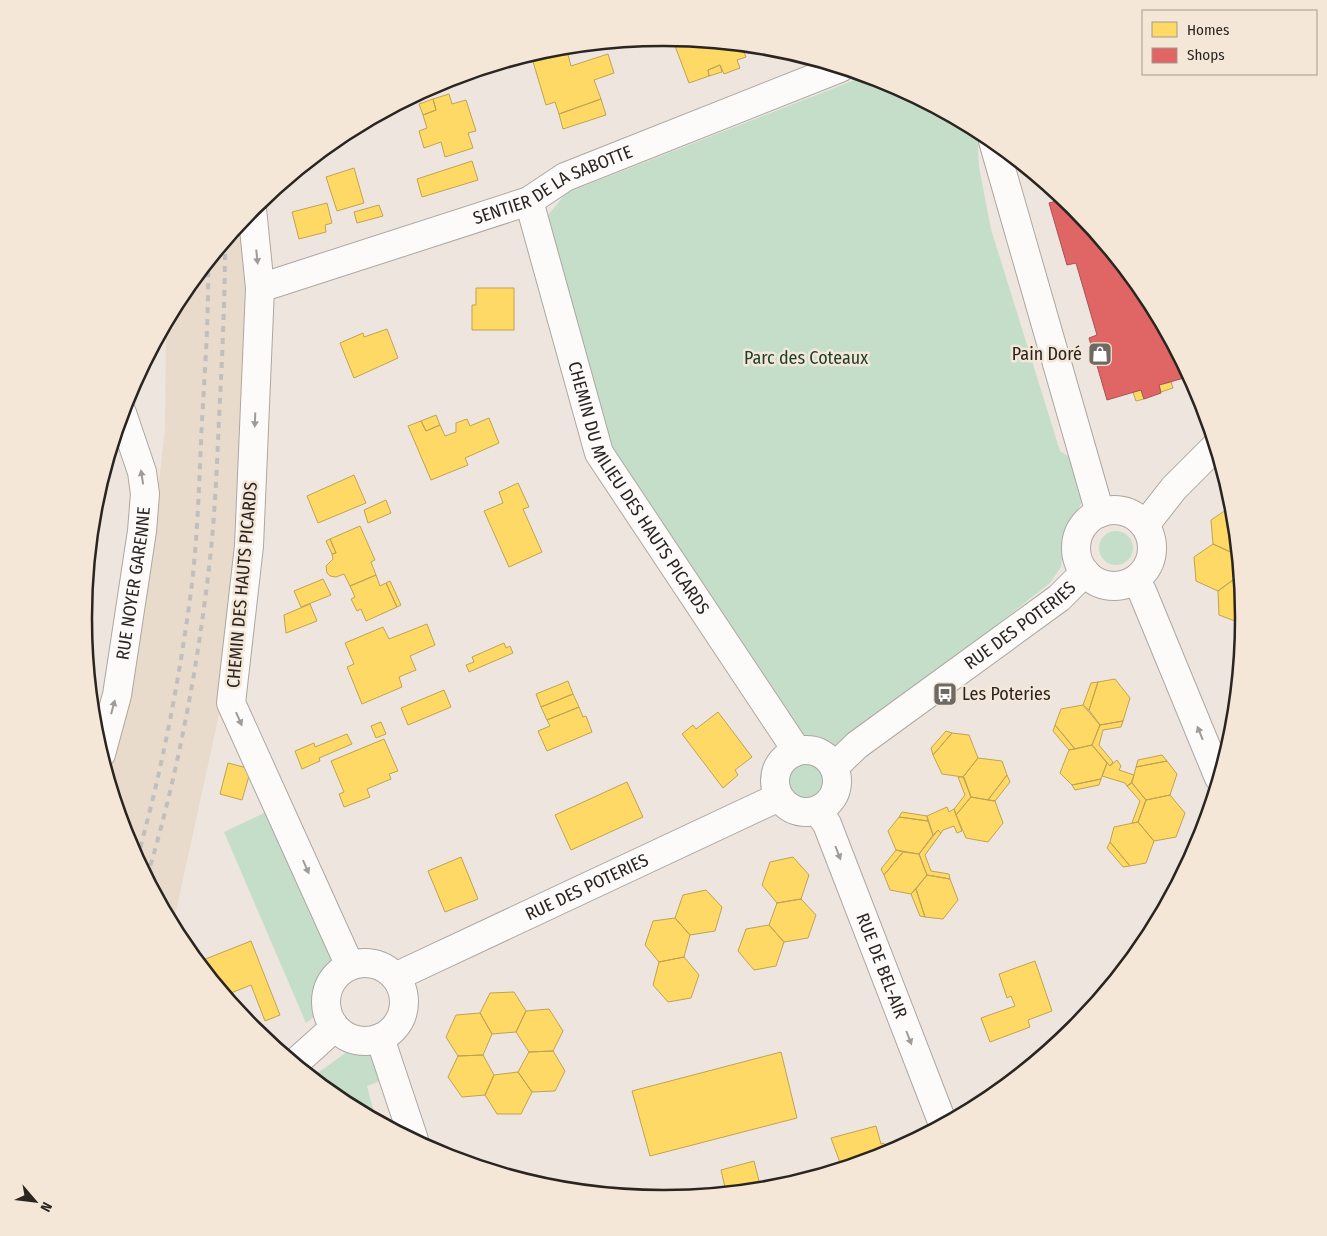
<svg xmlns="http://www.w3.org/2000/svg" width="1327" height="1236" font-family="'Fira Sans Condensed',sans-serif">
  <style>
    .built { fill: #e8dbcc }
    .green { fill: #c5dec9 }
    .homes { fill: #ffd966; stroke: #bfa351 }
    .shops { fill: #e06666; stroke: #a95251 }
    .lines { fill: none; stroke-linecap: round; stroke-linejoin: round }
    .minor-casing { stroke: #ada7a1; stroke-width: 30 }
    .minor { stroke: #fcfbfa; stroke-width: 28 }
    .rail { stroke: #c1bfbd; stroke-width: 4; stroke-dasharray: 6 6; stroke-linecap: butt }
    .oneway { fill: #9e9b98 }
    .labels { text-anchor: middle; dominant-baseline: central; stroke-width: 5; stroke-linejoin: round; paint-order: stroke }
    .street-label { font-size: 18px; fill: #2a2520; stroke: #f4e7d8 }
    .poi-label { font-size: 18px; fill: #2a2520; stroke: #f4e7d8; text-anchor: end }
    .park-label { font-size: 18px; fill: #193f2a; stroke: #f4e7d8 }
    .rim { fill: none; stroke: #2a2520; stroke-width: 2.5 }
  </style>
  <rect width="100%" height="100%" fill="#eee6de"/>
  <!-- built -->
  <path class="built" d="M 249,213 L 234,646 L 173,925 L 127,840 L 106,771 L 143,623 L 165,428 L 166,323 L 181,295 Z"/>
  <!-- green -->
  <path class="green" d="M 865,76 L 886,82 L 977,130 L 979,167 L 991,229 L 1060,451 L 1072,459 L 1083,495 L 1081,504 L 1066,531 L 1061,567 L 1050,583 L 836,752 L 820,740 L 802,738 L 609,446 L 544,220 L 566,193 Z
    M1099 548a17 17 0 1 1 34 0a17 17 0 1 1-34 0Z
    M789 781a18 18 0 1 1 36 0a18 18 0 1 1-36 0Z
    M 270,810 L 336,963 L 323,992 L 320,1012 L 306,1023 L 224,832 Z
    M 355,1046 L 372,1052 L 386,1079 L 367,1086 L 376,1120 L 341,1101 L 312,1077 Z"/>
  <!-- homes -->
  <path class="homes" d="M 672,38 L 741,45 L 746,57 L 737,60 L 740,68 L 724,74 L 720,65 L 708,70 L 709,76 L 689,83 Z
    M 566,47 L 571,66 L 608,54 L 614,73 L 594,80 L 601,99 L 559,114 L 555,102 L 546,105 L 531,55 L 551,49 Z
    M 720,65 L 722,72 L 709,76 L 708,70 Z
    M 449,94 L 452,104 L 466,100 L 476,131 L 468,133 L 473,148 L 445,157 L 441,142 L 424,148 L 419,131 L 427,128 L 423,115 L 436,110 L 433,99 Z
    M 433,99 L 436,110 L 423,115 L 419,104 Z
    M 601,99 L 606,115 L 563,129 L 559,114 Z
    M 472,161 L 478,180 L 422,197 L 417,179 Z
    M 354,168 L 364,203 L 337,211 L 326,177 Z
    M 327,203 L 332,223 L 325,225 L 326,232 L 299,239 L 292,212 Z
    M 379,205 L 383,216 L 357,223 L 354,212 Z
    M 476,288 L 514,288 L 514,330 L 472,330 L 472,305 L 476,305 Z
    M 387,329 L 398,358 L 354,378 L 340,343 L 363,333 L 364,337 Z
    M 1175,349 L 1182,363 L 1186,377 L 1184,378 Z
    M 1171,382 L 1173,388 L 1161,392 L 1159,385 Z
    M 1141,390 L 1144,399 L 1136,401 L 1133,392 Z
    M 436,415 L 440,425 L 426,431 L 421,421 Z
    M 489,418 L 499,443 L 465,458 L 468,465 L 431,480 L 408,426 L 421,421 L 426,431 L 440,425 L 445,436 L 456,432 L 456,423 L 464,420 L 467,419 L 470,426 Z
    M 354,475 L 366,503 L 318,523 L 307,496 Z
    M 518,483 L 529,507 L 523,509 L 542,552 L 509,567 L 484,511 L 503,503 L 499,492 Z
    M 386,500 L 391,513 L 368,523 L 364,510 Z
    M 1226,510 L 1234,514 L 1238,553 L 1235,554 L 1213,544 L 1211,520 Z
    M 360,526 L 375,560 L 371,562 L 376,575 L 350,586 L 344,574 L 336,577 L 330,576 L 327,573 L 326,566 L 333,559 L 332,554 L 336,553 L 330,539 Z
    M 330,539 L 336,553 L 332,554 L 326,541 Z
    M 1213,544 L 1235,554 L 1237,577 L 1218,591 L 1196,581 L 1194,557 Z
    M 1238,553 L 1240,578 L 1237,577 L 1235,554 Z
    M 376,575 L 380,586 L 386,583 L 397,607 L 366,621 L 361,609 L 357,611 L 351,599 L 355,597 L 350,586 Z
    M 1237,577 L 1240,578 L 1244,615 L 1235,621 L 1219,615 L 1218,591 Z
    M 323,579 L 331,595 L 301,607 L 294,591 Z
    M 390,581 L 401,605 L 397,607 L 386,583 Z
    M 310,604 L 317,621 L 286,633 L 284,615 Z
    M 427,624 L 435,645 L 410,656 L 416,670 L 399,677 L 402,687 L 362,704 L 347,667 L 354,664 L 345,643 L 383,627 L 389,639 Z
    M 504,643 L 506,648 L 510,646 L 513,653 L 469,672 L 466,665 L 474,662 L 472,657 Z
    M 1115,679 L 1130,698 L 1123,721 L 1100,725 L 1089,710 L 1098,682 Z
    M 568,681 L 573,694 L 541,707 L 536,694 Z
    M 1098,682 L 1089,710 L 1083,705 L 1091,683 Z
    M 444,690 L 451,707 L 408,725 L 401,708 Z
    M 573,694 L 579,707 L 547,720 L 541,707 Z
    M 1083,705 L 1100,725 L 1092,745 L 1075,749 L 1055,725 L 1061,709 Z
    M 579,707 L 583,717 L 586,716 L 592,732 L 547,751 L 538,731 L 550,726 L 547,720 Z
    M 718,712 L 752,757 L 735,770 L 738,775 L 723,788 L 682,734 L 693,725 L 696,729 Z
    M 1123,721 L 1121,727 L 1103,730 L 1099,745 L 1113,762 L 1110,766 L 1092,745 L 1100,725 Z
    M 381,722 L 386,734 L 376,738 L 371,726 Z
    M 1055,725 L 1075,749 L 1069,750 L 1053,731 Z
    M 946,731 L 952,733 L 933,755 L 931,748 Z
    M 952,733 L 969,735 L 978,758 L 963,777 L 942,774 L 933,755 Z
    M 347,734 L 352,744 L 319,758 L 320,761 L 302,769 L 295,751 L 314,743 L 315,747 Z
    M 384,739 L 398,771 L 389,774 L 391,779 L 367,789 L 370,797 L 344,807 L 339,794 L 344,792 L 331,761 Z
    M 1092,745 L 1107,763 L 1101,779 L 1072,785 L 1060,773 L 1069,750 Z
    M 1162,755 L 1167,761 L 1136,767 L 1138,760 Z
    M 978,758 L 1002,761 L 1007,775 L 988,800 L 971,797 L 963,777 Z
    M 1117,760 L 1121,766 L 1119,770 L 1134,775 L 1131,783 L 1127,786 L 1125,783 L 1102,776 L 1107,763 L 1110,766 Z
    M 1167,761 L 1177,774 L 1170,795 L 1146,800 L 1132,783 L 1136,767 Z
    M 228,763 L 251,769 L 242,800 L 220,794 Z
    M 1007,775 L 1010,782 L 995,801 L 988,800 Z
    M 958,777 L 964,777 L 971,797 L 956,815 L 954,809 L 965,795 Z
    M 1101,779 L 1099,785 L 1075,790 L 1072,785 Z
    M 627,782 L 643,817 L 571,850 L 555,815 Z
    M 1132,783 L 1146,800 L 1138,822 L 1132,823 L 1140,801 L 1127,786 Z
    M 1170,795 L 1185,813 L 1176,837 L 1154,841 L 1138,822 L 1146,800 Z
    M 971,797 L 995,801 L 1003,823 L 988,842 L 966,838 L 956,815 Z
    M 947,807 L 949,812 L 954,809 L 962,831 L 957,833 L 954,826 L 943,830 L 941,833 L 938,830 L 933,835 L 927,816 Z
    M 902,812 L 927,816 L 928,821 L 899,817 Z
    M 899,817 L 928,821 L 933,835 L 919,854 L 896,850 L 888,831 Z
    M 1138,822 L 1154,841 L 1146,863 L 1130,866 L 1110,842 L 1114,827 Z
    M 938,830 L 941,833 L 925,855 L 931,871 L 949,874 L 950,879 L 927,875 L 919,854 Z
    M 1110,842 L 1130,866 L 1123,867 L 1107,848 Z
    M 896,850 L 903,852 L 884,875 L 881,869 Z
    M 903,852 L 919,854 L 927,875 L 911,894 L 890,890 L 884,875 Z
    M 461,857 L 478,899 L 445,912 L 428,871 Z
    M 793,857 L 809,875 L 801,899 L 777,903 L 762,885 L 770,862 Z
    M 927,875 L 950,879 L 958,900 L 943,919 L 925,917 L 916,889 Z
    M 916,889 L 925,917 L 920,916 L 911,894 Z
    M 706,890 L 722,907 L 715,931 L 690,935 L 675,918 L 683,895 Z
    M 801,899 L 816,915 L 808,938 L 784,942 L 769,925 L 777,903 Z
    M 675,918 L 690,935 L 684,957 L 659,962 L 645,945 L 653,921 Z
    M 769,925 L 784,942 L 776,966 L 754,970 L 738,951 L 746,929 Z
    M 251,941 L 280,1015 L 265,1021 L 251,985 L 226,995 L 198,962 Z
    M 684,957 L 699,975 L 691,998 L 668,1002 L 653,985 L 659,962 Z
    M 1035,961 L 1052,1011 L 1028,1020 L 1030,1027 L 990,1042 L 981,1018 L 1015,1006 L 1011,996 L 1007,998 L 999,974 Z
    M 514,992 L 526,1011 L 516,1032 L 492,1034 L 480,1013 L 490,993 Z
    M 549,1009 L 563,1031 L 553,1051 L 529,1052 L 516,1032 L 526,1011 Z
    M 480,1013 L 492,1034 L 483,1055 L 458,1056 L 446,1037 L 456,1015 Z
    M 553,1051 L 565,1071 L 555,1091 L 532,1092 L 518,1072 L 529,1052 Z
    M 781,1052 L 797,1118 L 650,1156 L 632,1091 Z
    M 483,1055 L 494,1075 L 485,1095 L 462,1097 L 448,1077 L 458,1056 Z
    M 518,1072 L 532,1092 L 521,1114 L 497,1114 L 485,1095 L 494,1075 Z
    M 876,1126 L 881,1144 L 883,1143 L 887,1146 L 889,1153 L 842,1168 L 831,1138 Z
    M 754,1161 L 761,1189 L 726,1192 L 721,1170 Z"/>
  <!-- shops -->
  <path class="shops" d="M 1063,199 L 1074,208 L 1131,277 L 1133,284 L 1136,283 L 1146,296 L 1175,349 L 1184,378 L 1159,385 L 1161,393 L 1144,399 L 1141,390 L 1107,400 L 1089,338 L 1097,335 L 1076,263 L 1067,265 L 1049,203 Z"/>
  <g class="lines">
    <!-- minor casing -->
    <g class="minor-casing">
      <g id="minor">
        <path d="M 993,141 L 1100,513"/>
        <path id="s1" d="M 529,201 L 599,453 L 793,745 L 793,753"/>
        <path d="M 252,209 L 260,288 L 249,546 L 231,703 L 350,966"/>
        <path id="s2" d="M 260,288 L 529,201 L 565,177 L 840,68"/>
        <circle cx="1114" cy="548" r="38"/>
        <path d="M 1145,525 L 1174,488 L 1215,447"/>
        <path d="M 1134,581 L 1142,591 L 1219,778"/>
        <circle cx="806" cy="781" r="31"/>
        <path id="s3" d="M 101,754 L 117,695 L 142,531 L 145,494 L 142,472 L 122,413"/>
        <path id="s4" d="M 834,767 L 857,745 L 1059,598 L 1085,572"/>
        <path id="s5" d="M 817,810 L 827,824 L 943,1124"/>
        <circle cx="365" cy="1002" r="39"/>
        <path id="s6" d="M 395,977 L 779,797"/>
        <path d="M 380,1038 L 414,1140"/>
        <path d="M 295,1063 L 335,1027"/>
      </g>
    </g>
    <!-- minor -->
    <use href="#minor" class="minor"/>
    <!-- rail -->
    <path class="rail" d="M 137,859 C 161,774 178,687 190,599 C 198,540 199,481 202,421 C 205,368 209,315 208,262
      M 147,877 C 178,774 198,666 210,559 C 215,513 217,466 219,419 C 222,360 225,301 225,242"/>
  </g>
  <!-- one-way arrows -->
  <defs><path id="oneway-solid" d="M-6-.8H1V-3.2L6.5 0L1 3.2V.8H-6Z" transform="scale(1.25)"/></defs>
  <g class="oneway">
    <use href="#oneway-solid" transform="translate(257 257) rotate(84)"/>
    <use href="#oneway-solid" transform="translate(255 420) rotate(92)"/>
    <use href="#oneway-solid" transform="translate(142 477) rotate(-99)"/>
    <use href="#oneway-solid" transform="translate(113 707) rotate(-75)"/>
    <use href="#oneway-solid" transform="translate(239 719) rotate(66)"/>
    <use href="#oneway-solid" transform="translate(1200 733) rotate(-112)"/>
    <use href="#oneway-solid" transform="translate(838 853) rotate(69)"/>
    <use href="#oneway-solid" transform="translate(306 867) rotate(66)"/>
    <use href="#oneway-solid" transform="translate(909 1038) rotate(69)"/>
  </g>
  <!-- icons -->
  <defs>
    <g id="shop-square" transform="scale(1.25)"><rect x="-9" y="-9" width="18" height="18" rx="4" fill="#6f6962" stroke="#f4e7d8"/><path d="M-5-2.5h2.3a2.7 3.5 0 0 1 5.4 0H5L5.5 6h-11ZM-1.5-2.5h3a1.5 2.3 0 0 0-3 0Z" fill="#fff"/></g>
    <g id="bus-square" transform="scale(1.25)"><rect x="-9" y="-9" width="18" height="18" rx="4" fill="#6f6962" stroke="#f4e7d8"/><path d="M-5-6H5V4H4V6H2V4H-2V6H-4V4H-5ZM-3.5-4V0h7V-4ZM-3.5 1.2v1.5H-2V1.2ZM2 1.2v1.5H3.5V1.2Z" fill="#fff"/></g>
  </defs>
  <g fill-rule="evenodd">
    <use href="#shop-square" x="1100" y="354"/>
    <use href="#bus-square" x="945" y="694"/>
  </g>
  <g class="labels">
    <!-- street labels -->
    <g class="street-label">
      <text stroke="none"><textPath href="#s2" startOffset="311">SENTIER DE LA SABOTTE</textPath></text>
      <text stroke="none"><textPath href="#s1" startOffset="310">CHEMIN DU MILIEU DES HAUTS PICARDS</textPath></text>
      <text stroke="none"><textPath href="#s3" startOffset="174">RUE NOYER GARENNE</textPath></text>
      <text transform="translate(242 585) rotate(-85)">CHEMIN DES HAUTS PICARDS</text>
      <text stroke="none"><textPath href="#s4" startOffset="234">RUE DES POTERIES</textPath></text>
      <text stroke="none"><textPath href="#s6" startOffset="212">RUE DES POTERIES</textPath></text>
      <text stroke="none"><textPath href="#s5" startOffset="169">RUE DE BEL-AIR</textPath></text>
    </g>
    <!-- poi labels -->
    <g class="poi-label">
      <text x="1082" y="354">Pain Doré</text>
      <text x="962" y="694" text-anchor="start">Les Poteries</text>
    </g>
    <!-- park labels -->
    <g class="park-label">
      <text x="806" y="358">Parc des Coteaux</text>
    </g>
  </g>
  <!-- crop -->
  <path d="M0 0H1327V1236H0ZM663 46H664A571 571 0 0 1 1235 617V619A571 571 0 0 1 664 1190H663A571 571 0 0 1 92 619V617A571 571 0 0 1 663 46Z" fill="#f4e7d8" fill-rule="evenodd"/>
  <path class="rim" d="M663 46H664A571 571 0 0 1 1235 617V619A571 571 0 0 1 664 1190H663A571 571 0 0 1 92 619V617A571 571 0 0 1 663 46Z"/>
  <!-- legend -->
  <rect x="1142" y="10" width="175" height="65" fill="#f4e7d8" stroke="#a3998e"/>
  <rect x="1152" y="22" width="25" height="15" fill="#ffd966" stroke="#a3998e"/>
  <text x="1187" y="35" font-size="15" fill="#2a2520">Homes</text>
  <rect x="1152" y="48" width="25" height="15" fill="#e06666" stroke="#a3998e"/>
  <text x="1187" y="60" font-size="15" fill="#2a2520">Shops</text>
  <!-- north arrow -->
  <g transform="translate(35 1201) rotate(118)" stroke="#f4e7d8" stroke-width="4" paint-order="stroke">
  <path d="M0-4L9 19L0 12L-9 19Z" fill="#2a2520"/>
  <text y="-8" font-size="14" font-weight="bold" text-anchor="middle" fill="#2a2520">N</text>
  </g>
</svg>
